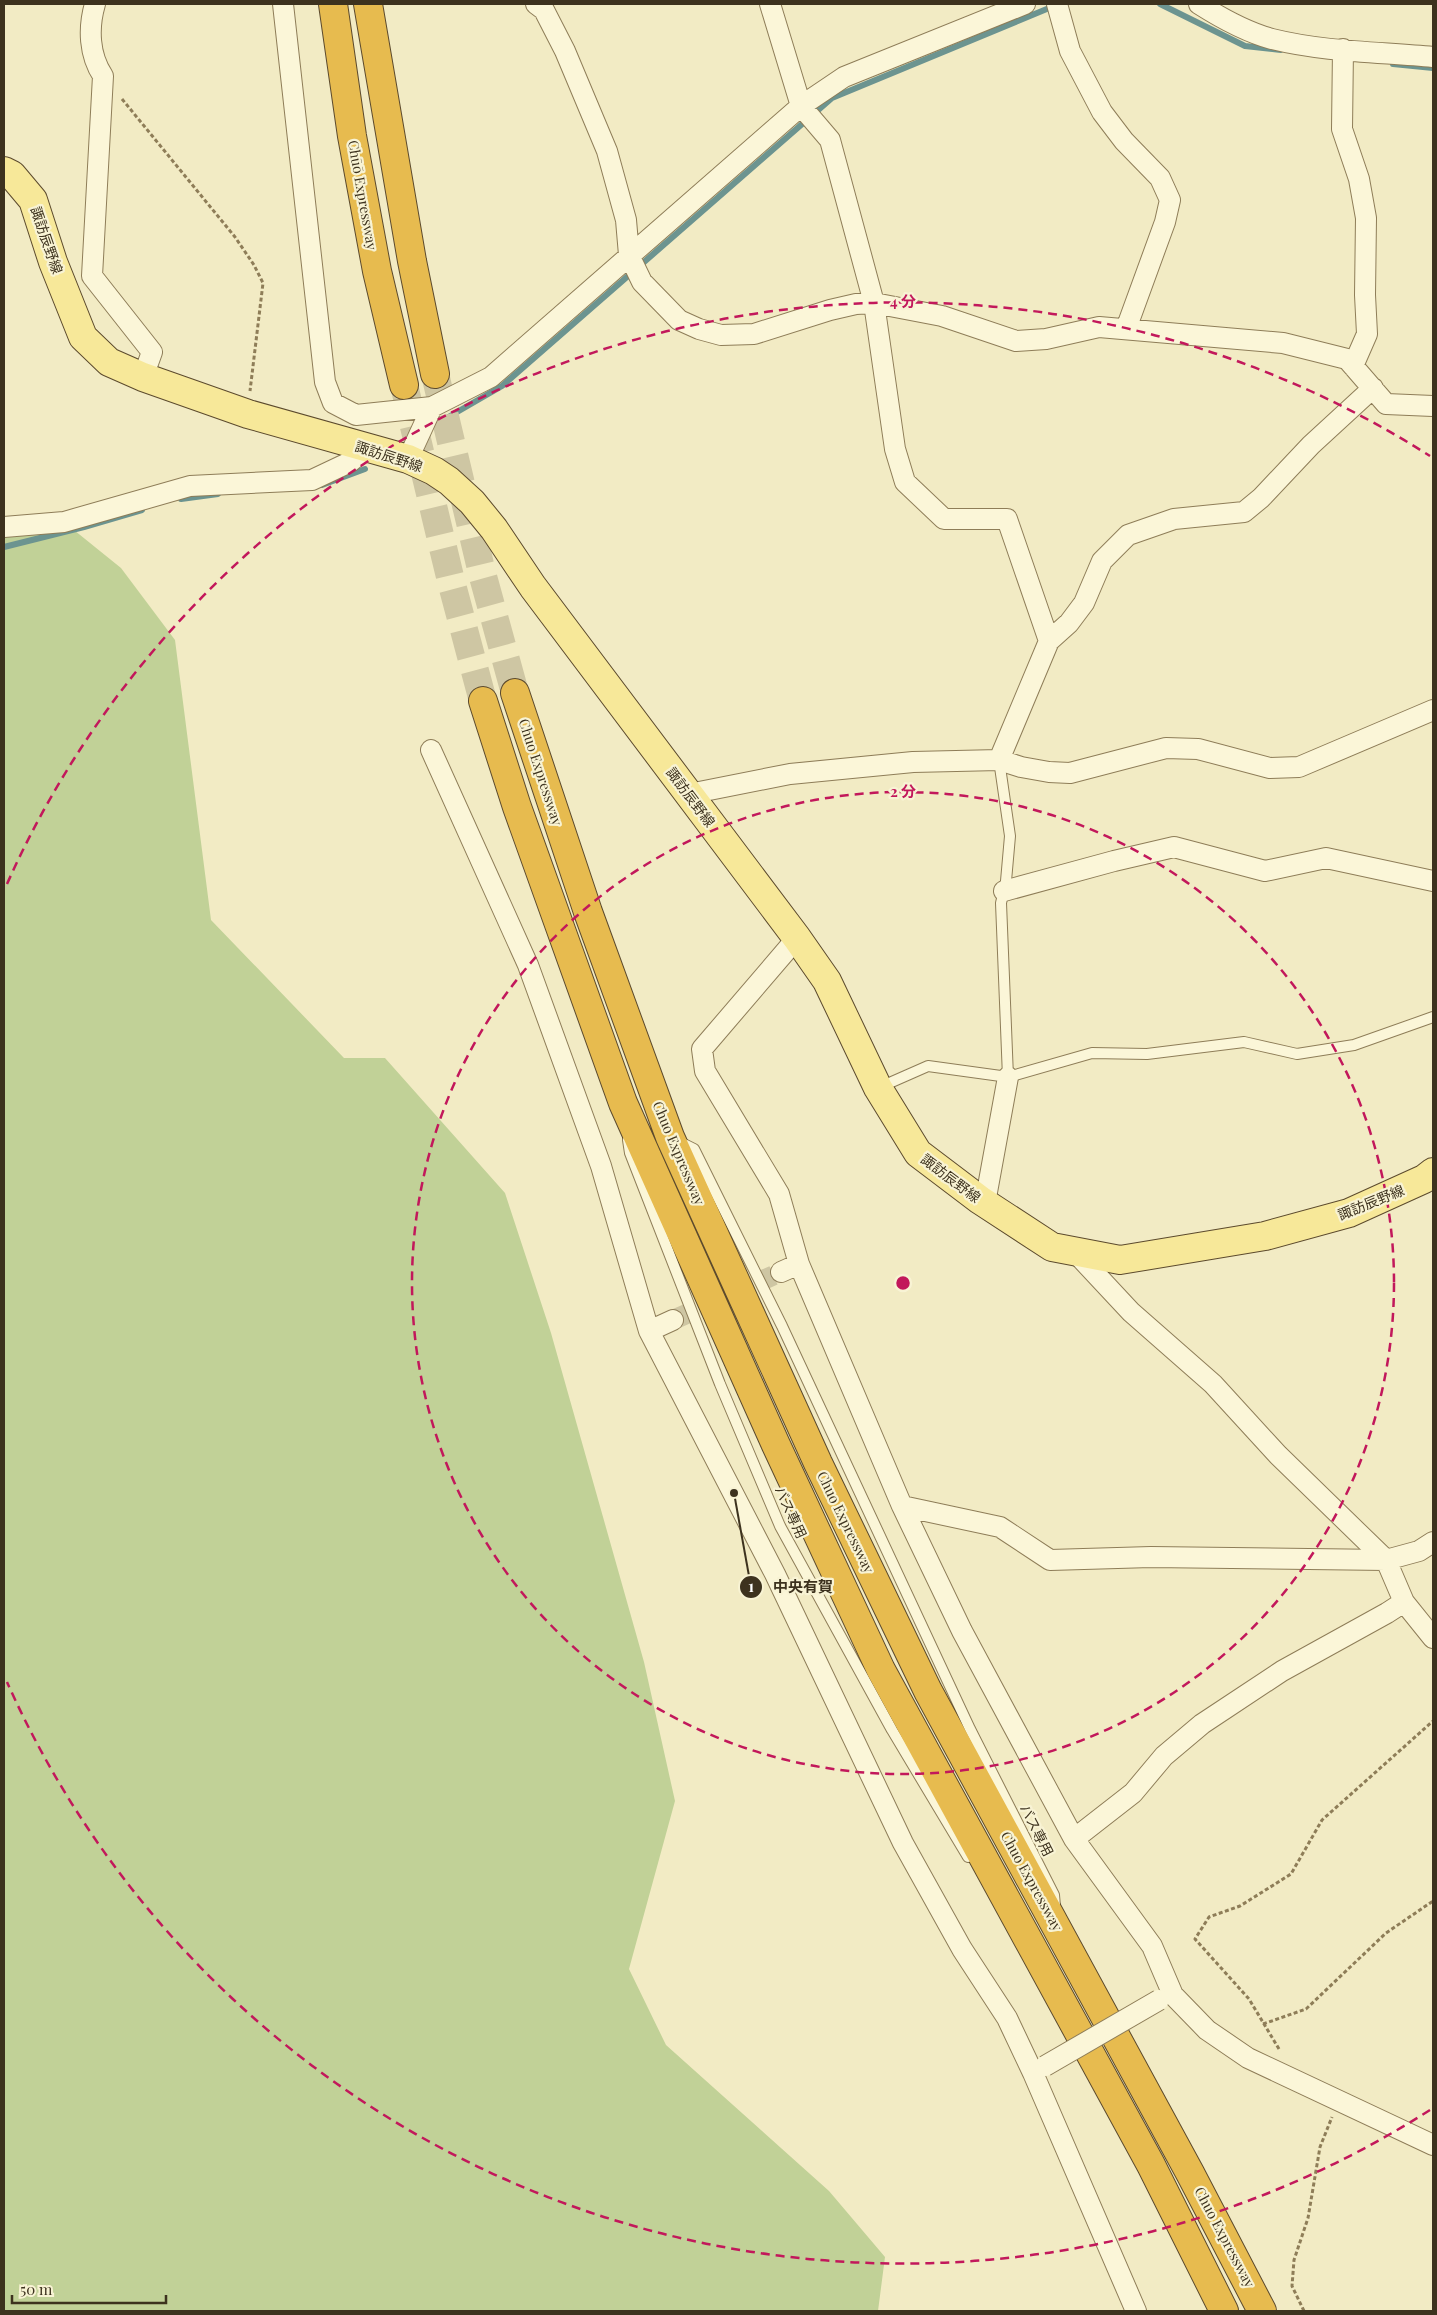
<svg xmlns="http://www.w3.org/2000/svg" width="1437" height="2315" font-family="'Playfair Display','Noto Sans JP',serif">
  <style>
    .green { fill: #c1d197 }
    .lines { fill: none; stroke-linecap: round; stroke-linejoin: round }
    .stream { stroke: #6c9490; stroke-width: 6 }
    .street-tunnel { stroke: #cec6a3; stroke-width: 20; stroke-dasharray: 20 10; stroke-linecap: butt }
    .highway-tunnel { stroke: #cec6a3; stroke-width: 28; stroke-dasharray: 28 14; stroke-linecap: butt }
    .lane-casing { stroke: #8e7d58; stroke-width: 12 }
    .street-casing { stroke: #8e7d58; stroke-width: 22 }
    .primary-casing { stroke: #5c4a2d; stroke-width: 30 }
    .highway-casing { stroke: #5c4a2d; stroke-width: 30 }
    .path { stroke: #8e7d58; stroke-width: 3; stroke-dasharray: 4 2.5; stroke-linecap: butt }
    .lane { stroke: #fbf6d8; stroke-width: 10 }
    .street { stroke: #fbf6d8; stroke-width: 20 }
    .primary { stroke: #f7e899; stroke-width: 28 }
    .highway { stroke: #e7bb4f; stroke-width: 28 }
    .street-bridge-casing { stroke: #8e7d58; stroke-width: 22; stroke-linecap: butt }
    .street-bridge { stroke: #fbf6d8; stroke-width: 20 }
    .ring { fill: none; stroke: #c2185b; stroke-width: 2.5; stroke-dasharray: 9 6 }
    .labels { text-anchor: middle; dominant-baseline: central; stroke-width: 4.5; stroke-linejoin: round; paint-order: stroke }
    .street-label { font-size: 14px; fill: #3d321e; stroke: #f8f3d4 }
    .centre { fill: #c2185b; stroke: #f8f3d4; stroke-width: 2.5 }
    .ring-label { font-size: 15px; text-anchor: middle; font-weight: bold; fill: #c2185b; stroke: #f8f3d4; stroke-width: 4.5; stroke-linejoin: round; paint-order: stroke }
    .leader { fill: none; stroke: #3d321e; stroke-width: 2 }
    .callout-dot { fill: #3d321e; stroke: #f8f3d4; stroke-width: 2 }
    .mark-label { font-size: 15px; text-anchor: middle; font-weight: bold; fill: #fff }
    .callout-label { font-size: 15px; text-anchor: middle; font-weight: bold; fill: #3d321e; stroke: #f8f3d4; stroke-width: 4.5; stroke-linejoin: round; paint-order: stroke }
  </style>
  <rect width="100%" height="100%" fill="#f2ebc4"/>
  <!-- green -->
  <path class="green" d="M 64,522 L 121,568 L 175,640 L 211,920 L 344,1058 L 385,1058 L 505,1193 L 551,1333 L 644,1662 L 675,1801 L 629,1969 L 666,2045 L 829,2191 L 885,2257 L 878,2311 L 4,2311 L 4,523 Z"/>
  <g class="lines">
    <!-- stream -->
    <path class="stream" d="M 1160,4 L 1245,46 L 1281,50
      M 1393,64 L 1433,68
      M 445,419 L 502,386 L 832,98 L 1054,6
      M 322,485 L 365,469
      M 181,499 L 218,494
      M 4,547 L 84,527 L 142,510"/>
    <!-- street-tunnel -->
    <path class="street-tunnel" d="M 673,1320 L 781,1272"/>
    <!-- highway-tunnel -->
    <path class="highway-tunnel" d="M 435,374 L 482,573 L 515,693
      M 404,385 L 451,581 L 483,701"/>
    <!-- lane casing -->
    <g class="lane-casing">
      <path id="lane" d="M 999,760 L 1010,836 L 1006,881 L 1001,903 L 1008,1077
        M 878,1088 L 928,1066 L 1008,1077 L 1092,1053 L 1147,1054 L 1244,1042 L 1297,1054 L 1354,1045 L 1433,1017
        M 628,1140 L 630,1153 L 720,1384 L 780,1526 L 892,1730 L 968,1857
        M 678,1141 L 694,1149 L 782,1326 L 970,1729 L 1054,1895 L 1055,1906"/>
    </g>
    <!-- street casing -->
    <g class="street-casing">
      <path id="street" d="M 95,4 C 88,28 89,55 103,76 L 92,276 L 152,352 L 143,377
        M 283,4 L 325,382 L 333,403 L 356,415 L 432,407 L 491,377 L 801,106 L 844,77 L 1025,4
        M 536,4 L 544,10 L 565,51 L 607,151 L 626,220 L 629,255 L 642,282 L 679,320 L 699,329 L 721,335 L 754,334 L 830,310 L 856,304 L 874,303 L 942,316 L 1016,341 L 1046,339 L 1099,327 L 1283,343 L 1347,359 L 1386,404 L 1433,406
        M 770,4 L 801,106 L 830,140 L 874,303 L 895,449 L 905,482 L 944,519 L 1007,519 L 1049,641
        M 1057,4 L 1070,51 L 1102,112 L 1124,141 L 1160,178 L 1170,200 L 1165,222 L 1126,329
        M 1199,4 C 1221,18 1246,32 1272,39 C 1324,52 1380,52 1433,57
        M 1343,49 L 1342,129 L 1359,179 L 1366,218 L 1365,295 L 1367,334 L 1353,366
        M 408,459 L 432,407
        M 4,527 L 64,522 L 190,486 L 312,480 L 350,462 L 367,448
        M 431,750 L 528,965 L 601,1166 L 649,1331
        M 999,760 L 1049,641 L 1069,623 L 1084,603 L 1102,561 L 1128,535 L 1174,519 L 1244,512 L 1261,498 L 1311,445 L 1373,388
        M 689,794 L 790,774 L 913,762 L 999,760 L 1021,767 L 1049,772 L 1070,773 L 1166,748 L 1198,749 L 1270,768 L 1299,767 L 1433,710
        M 1004,891 L 1114,861 L 1174,847 L 1265,871 L 1326,858 L 1433,881
        M 797,938 L 702,1049 L 705,1071 L 779,1194 L 799,1264 L 902,1506 L 962,1631 L 1074,1839 L 1152,1946 L 1173,1995 L 1207,2030 L 1248,2058 L 1433,2145
        M 985,1203 L 1008,1077
        M 1075,1252 L 1131,1312 L 1213,1384 L 1278,1455 L 1386,1560 L 1404,1602 L 1433,1638
        M 781,1272 L 799,1264
        M 673,1320 L 649,1331 L 775,1574 L 903,1843 L 962,1949 L 1007,2018 L 1033,2073 L 1136,2311
        M 902,1506 L 1000,1527 L 1050,1560 L 1151,1557 L 1386,1560 L 1419,1551 L 1433,1542
        M 1074,1839 L 1133,1793 L 1164,1756 L 1202,1724 L 1282,1671 L 1387,1613 L 1404,1602"/>
    </g>
    <!-- primary casing -->
    <g class="primary-casing">
      <path id="primary" d="M 4,171 L 12,175 L 33,200 L 53,262 L 83,337 L 109,362 L 143,377 L 248,414 L 408,459 L 434,471 L 449,481 L 472,502 L 494,529 L 533,587 L 797,938 L 827,981 L 878,1088 L 918,1153 L 980,1200 L 1052,1247 L 1120,1260 L 1265,1236 L 1349,1213 L 1424,1179 L 1433,1172"/>
    </g>
    <!-- highway casing -->
    <g class="highway-casing">
      <path id="highway" d="M 333,4 L 352,136 L 377,271 L 404,385
        M 368,4 L 412,261 L 435,374
        M 515,693 L 588,912 L 670,1137 L 818,1463 L 928,1691 L 1190,2173 L 1262,2311
        M 483,701 L 517,807 L 623,1103 L 776,1445 L 881,1670 L 1151,2165 L 1224,2311"/>
    </g>
    <!-- path -->
    <path class="path" d="M 122,99 L 235,237 L 254,265 L 263,283 L 250,391
      M 1263,2024 L 1306,2009 L 1386,1933 L 1433,1901
      M 1279,2049 L 1249,1999 L 1195,1939 L 1209,1917 L 1240,1906 L 1291,1874 L 1322,1820 L 1433,1721
      M 1304,2311 L 1292,2286 L 1294,2260 L 1308,2218 L 1320,2147 L 1332,2117"/>
    <!-- lane -->
    <use href="#lane" class="lane"/>
    <!-- street -->
    <use href="#street" class="street"/>
    <!-- primary -->
    <use href="#primary" class="primary"/>
    <!-- highway -->
    <use href="#highway" class="highway"/>
    <!-- street-bridge casing -->
    <g class="street-bridge-casing">
      <path id="street-bridge" d="M 1045,2066 L 1159,2000"/>
    </g>
    <!-- street-bridge -->
    <use href="#street-bridge" class="street-bridge"/>
  </g>
  <!-- distance rings -->
  <g class="ring">
    <circle cx="903" cy="1283" r="491"/>
    <path d="M1430 2110A981 981 0 0 1 7 1682M7 884A981 981 0 0 1 1430 456"/>
  </g>
  <g class="labels">
    <!-- street labels -->
    <g class="street-label">
      <text transform="translate(363 195) rotate(80)">Chūō Expressway</text>
      <text transform="translate(47 240) rotate(71)">諏訪辰野線</text>
      <text transform="translate(389 456) rotate(18)">諏訪辰野線</text>
      <text transform="translate(541 772) rotate(72)">Chuo Expressway</text>
      <text transform="translate(691 797) rotate(53)">諏訪辰野線</text>
      <text transform="translate(679 1153) rotate(67)">Chuo Expressway</text>
      <text transform="translate(951 1178) rotate(37)">諏訪辰野線</text>
      <text transform="translate(1371 1202) rotate(-22)">諏訪辰野線</text>
      <text transform="translate(791 1512) rotate(65)">バス専用</text>
      <text transform="translate(846 1522) rotate(64)">Chuo Expressway</text>
      <text transform="translate(1037 1830) rotate(63)">バス専用</text>
      <text transform="translate(1032 1881) rotate(61)">Chuo Expressway</text>
      <text transform="translate(1225 2237) rotate(62)">Chuo Expressway</text>
    </g>
  </g>
  <circle cx="903" cy="1283" r="8" class="centre"/>
  <g class="ring-label">
    <text x="903" y="307">4 分</text>
    <text x="903" y="797">2 分</text>
  </g>
  <!-- callouts -->
  <path class="leader" d="M734 1493L751 1587"/>
  <g class="callout-dot">
    <circle cx="734" cy="1493" r="5"/>
    <circle cx="751" cy="1587" r="12"/>
  </g>
  <g class="mark-label">
    <text x="751" y="1592">1</text>
  </g>
  <g class="callout-label">
    <text x="803" y="1592">中央有賀</text>
  </g>
  <!-- border -->
  <rect width="1437" height="2315" fill="none" stroke="#3d321e" stroke-width="10"/>
  <!-- scale -->
  <path d="M12 2295v8h154v-8" fill="none" stroke="#3d321e" stroke-width="2.5"/>
  <text x="20" y="2295" font-size="15" fill="#3d321e" stroke="#f8f3d4" stroke-width="4" paint-order="stroke">50 m</text>
</svg>
